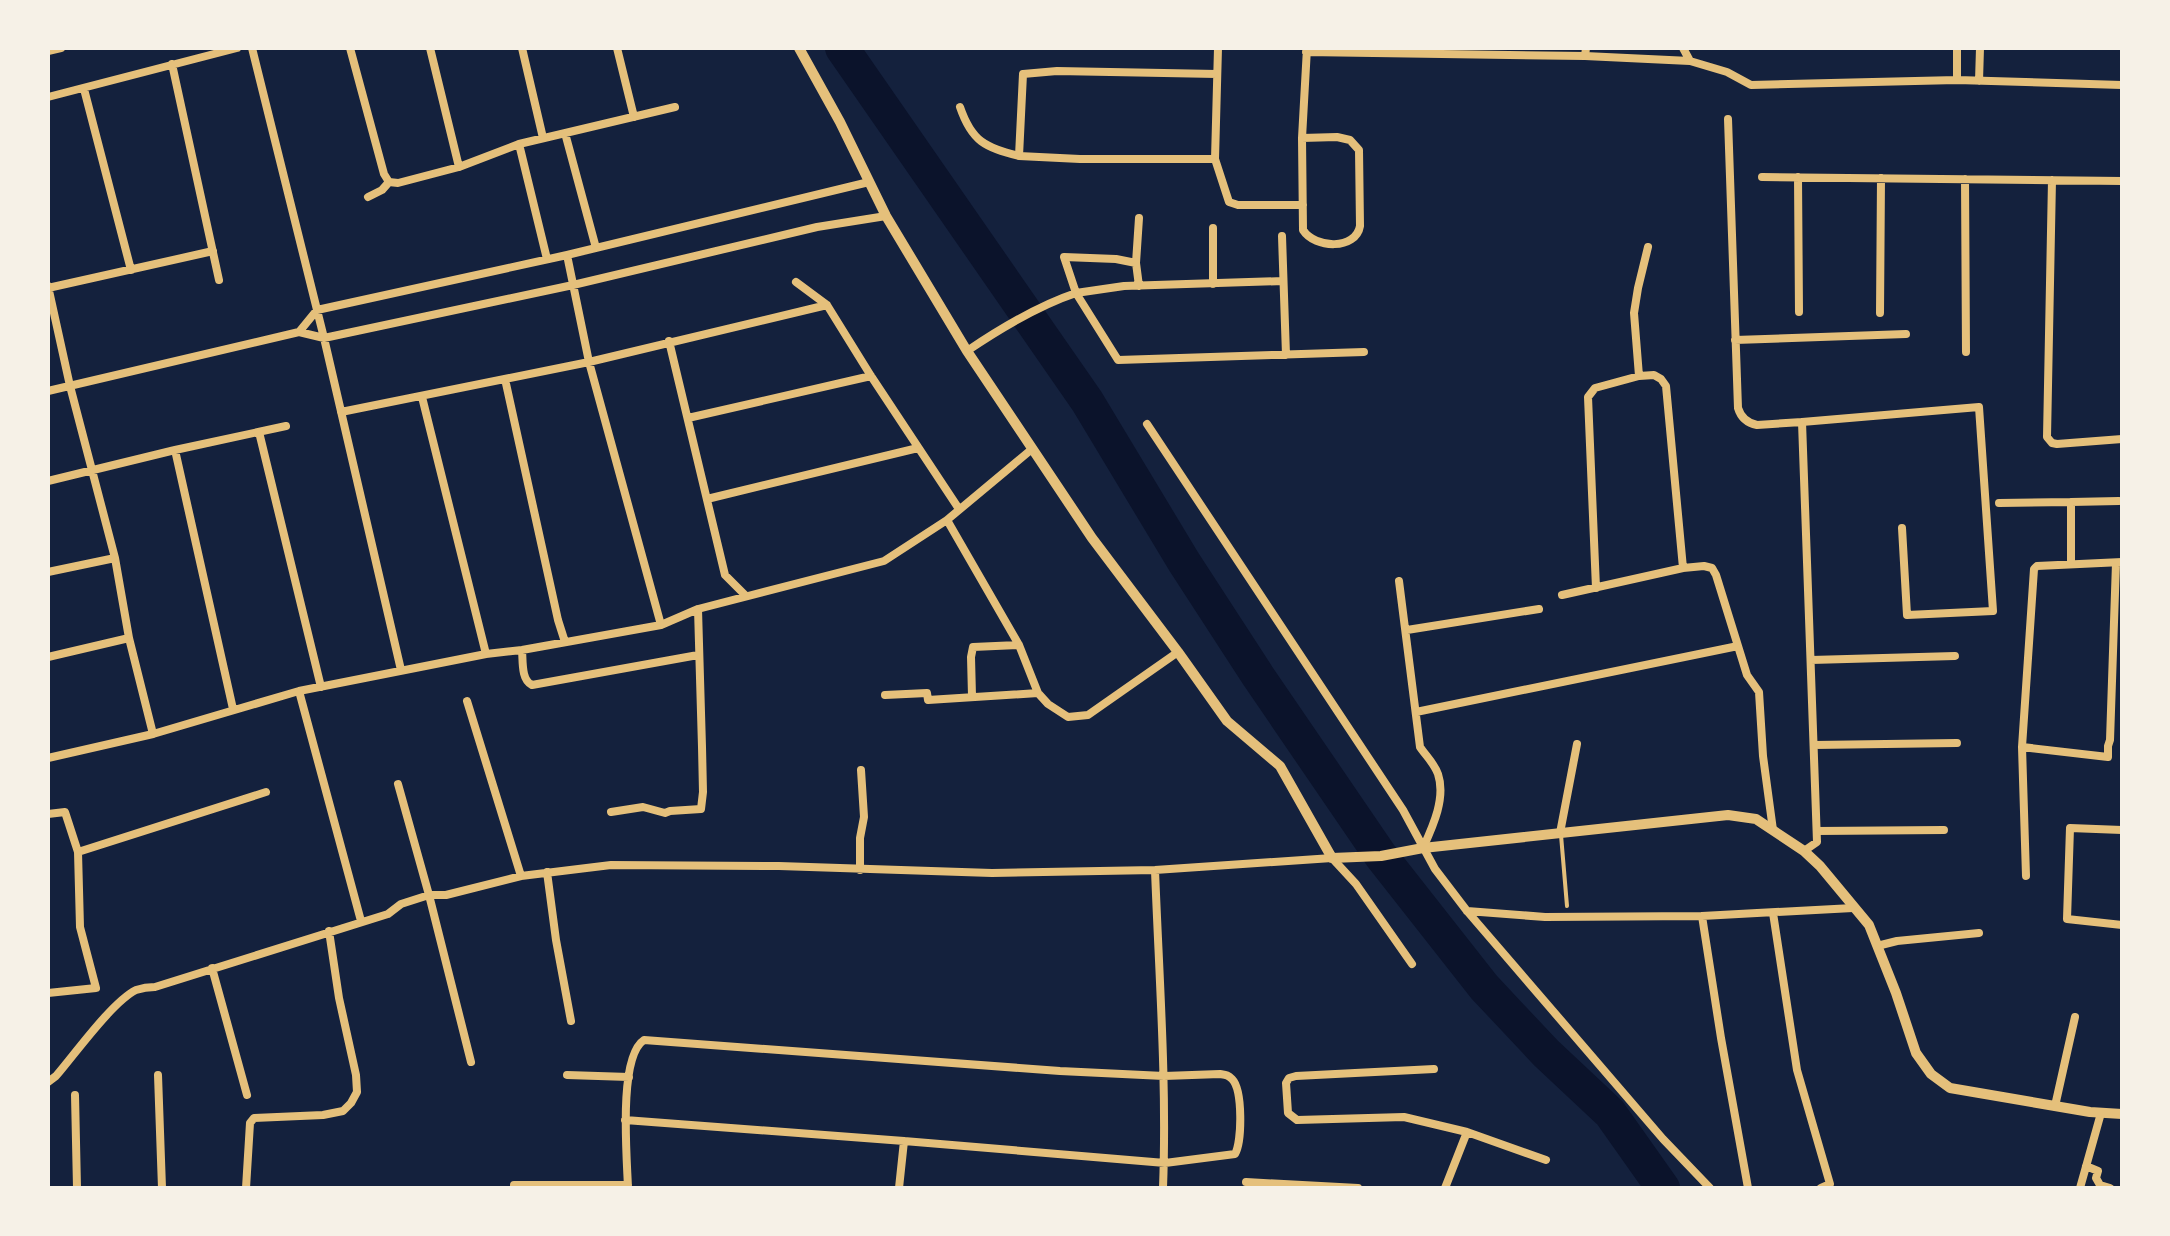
<svg xmlns="http://www.w3.org/2000/svg" width="2170" height="1236" font-family="Roboto,sans-serif">
  <style>
    .lines { fill: none; stroke-linecap: round; stroke-linejoin: round }
    .river { stroke: #0b132b; stroke-width: 34 }
    .service { stroke: #e5c07b; stroke-width: 4 }
    .minor { stroke: #e5c07b; stroke-width: 8 }
    .tertiary { stroke: #e5c07b; stroke-width: 10 }
  </style>
  <rect width="100%" height="100%" fill="#14213d"/>
  <g class="lines">
    <!-- river -->
    <path class="river" d="M 842,48 L 1087,401 L 1184,562 L 1258,676 L 1381,856 L 1484,987 L 1546,1053 L 1610,1113 L 1663,1188"/>
    <!-- service -->
    <path class="service" d="M 1561,835 L 1567,906"/>
    <!-- minor -->
    <path class="minor" d="M 252,48 L 324,338 L 401,670
      M 350,48 L 384,174 L 389,182
      M 430,48 L 459,167
      M 522,48 L 543,138
      M 617,48 L 634,117
      M 1218,48 L 1215,159 L 1229,202 L 1238,205 L 1303,205
      M 48,51 L 61,48
      M 1306,52 L 1585,56 L 1586,48
      M 1585,56 L 1690,61 L 1683,48
      M 1690,61 L 1727,72 L 1751,85 L 1957,80 L 2122,85
      M 172,64 L 219,280
      M 1957,80 L 1957,48
      M 1979,81 L 1980,48
      M 84,89 L 131,270
      M 48,97 L 237,48
      M 960,107 C 972,142 985,147 1019,156
      M 1728,119 L 1738,408 C 1741,418 1747,423 1757,425 L 1802,422
      M 565,133 L 596,248
      M 1302,138 L 1337,137 L 1350,140 L 1359,150 L 1360,226 C 1356,250 1315,249 1303,230 L 1302,138 L 1307,48
      M 519,144 L 547,259
      M 1215,159 L 1080,159 L 1019,156 L 1023,74 L 1057,71 L 1217,74
      M 1762,177 L 2122,181
      M 1798,177 L 1799,312
      M 1965,179 L 1966,352
      M 2052,180 L 2047,437 L 2052,443 L 2057,444 L 2122,439
      M 389,182 L 398,183 L 459,167 L 519,144 L 675,107
      M 368,197 L 382,190 L 389,182
      M 1213,228 L 1213,284
      M 1282,236 L 1286,355
      M 567,255 L 589,362 L 661,625
      M 1136,263 L 1139,218
      M 796,282 L 827,305 L 871,376 L 959,509
      M 48,286 L 70,386 L 115,558 L 129,638 L 153,734
      M 1139,286 L 1136,263 L 1116,259 L 1064,257 L 1076,293 L 1124,286 L 1283,281
      M 48,288 L 213,251
      M 1880,313 L 1881,178
      M 299,332 L 317,310 L 567,255 L 869,182
      M 1735,340 L 1906,334
      M 669,341 L 725,575 L 745,595
      M 967,351 C 1001,328 1037,306 1076,293 L 1118,360 L 1364,352
      M 1639,376 L 1634,313 L 1638,288 L 1648,247
      M 505,379 L 558,620 L 565,642
      M 48,391 L 299,332 L 324,338 L 573,285 L 817,227 L 886,216
      M 422,397 L 486,654
      M 341,412 L 589,362 L 827,305
      M 688,418 L 871,376
      M 1147,424 L 1403,810 L 1435,869 L 1467,911 L 1663,1139 L 1710,1188
      M 259,432 L 321,687
      M 175,450 L 233,709
      M 48,481 L 175,450 L 286,426
      M 707,499 L 918,448
      M 2071,502 L 2119,501
      M 1999,503 L 2071,502 L 2071,564
      M 947,520 L 1019,645 L 1038,693 L 1048,704 L 1068,717 L 1088,715 L 1178,652
      M 48,572 L 115,558
      M 1399,581 L 1420,747 C 1426,756 1434,763 1438,774 C 1446,798 1433,826 1423,848
      M 1596,588 L 1588,397 L 1595,388 L 1639,376 L 1654,375 L 1661,379 L 1666,386 L 1683,568
      M 1562,595 L 1683,568 L 1704,566 L 1712,568 L 1716,575 L 1747,675 L 1759,692 L 1763,756 L 1773,830
      M 1407,630 L 1539,609
      M 522,650 C 523,661 521,680 532,685 L 698,655
      M 48,657 L 129,638
      M 1811,660 L 1955,656
      M 299,691 L 361,921
      M 885,695 L 927,693 L 928,700 L 1038,693
      M 972,696 L 971,657 L 973,647 L 1019,645
      M 467,701 L 521,876
      M 1416,712 L 1738,646
      M 1814,745 L 1957,743
      M 2022,747 L 2108,757 L 2108,746 L 2110,740 L 2116,563
      M 48,758 L 153,734 L 299,691 L 486,654 L 522,650 L 661,625 L 698,609 L 884,561 L 947,520 L 1032,449
      M 398,784 L 429,895 L 471,1062
      M 611,812 L 643,807 L 665,813 L 670,811 L 701,809 L 703,792 L 702,747 L 698,609
      M 48,814 L 65,812 L 78,852 L 80,927 L 96,988 L 48,993
      M 2122,830 L 2070,828 L 2067,919 L 2122,925
      M 1817,831 L 1944,830
      M 1560,833 L 1577,744
      M 1804,851 L 1817,842 L 1802,422 L 1979,407 L 1993,611 L 1907,615 L 1902,528
      M 78,852 L 266,792
      M 860,870 L 860,838 L 864,817 L 861,770
      M 1155,870 C 1159,976 1167,1082 1163,1188
      M 547,872 L 556,940 L 571,1021
      M 2026,876 L 2022,747 L 2034,569 L 2037,566 L 2122,562
      M 1467,911 L 1545,917 L 1702,916 L 1853,908
      M 1773,913 L 1797,1070 L 1830,1184 L 1821,1188
      M 1702,916 L 1721,1038 L 1748,1188
      M 1877,946 L 1897,941 L 1979,933
      M 212,968 L 247,1095
      M 1434,1069 L 1296,1076 L 1289,1078 L 1286,1083 L 1288,1113 L 1297,1120 L 1404,1117 L 1467,1132 L 1546,1160
      M 158,1075 L 162,1188
      M 567,1075 L 629,1077
      M 48,1082 L 56,1076 C 75,1054 112,1002 136,990 C 142,988 148,987 155,987 L 388,914 L 401,904 L 429,895 L 446,895 L 521,876 L 611,865 L 779,866 L 992,873 L 1155,870 L 1332,858 L 1356,884 L 1412,964
      M 75,1095 L 77,1188
      M 2055,1106 L 2075,1017
      M 625,1120 L 904,1141 L 1165,1163 L 1235,1154 C 1242,1142 1243,1090 1232,1079 C 1228,1075 1226,1075 1220,1074 L 1164,1076 L 1060,1071 L 644,1040 C 618,1057 627,1158 628,1188
      M 2086,1166 L 2098,1171 L 2096,1178 L 2100,1185 L 2110,1188
      M 1246,1182 L 1358,1188
      M 246,1188 L 250,1123 L 254,1118 L 323,1115 L 343,1111 L 351,1103 L 357,1092 L 356,1075 L 339,998 L 329,931
      M 514,1188 L 514,1185 L 628,1185
      M 899,1188 L 904,1141
      M 1445,1188 L 1467,1132
      M 2080,1188 L 2101,1113"/>
    <!-- tertiary -->
    <path class="tertiary" d="M 799,48 L 840,122 L 886,216 L 967,351 L 1092,538 L 1178,652 L 1227,721 L 1280,766 L 1332,858 L 1381,856 L 1423,848 L 1728,815 L 1756,819 L 1804,851 L 1820,866 L 1869,925 L 1896,993 L 1916,1053 L 1931,1074 L 1950,1088 L 2090,1112 L 2122,1114"/>
  </g>
  <!-- border -->
  <rect width="2170" height="1236" fill="none" stroke="#f6f1e7" stroke-width="100"/>
</svg>
